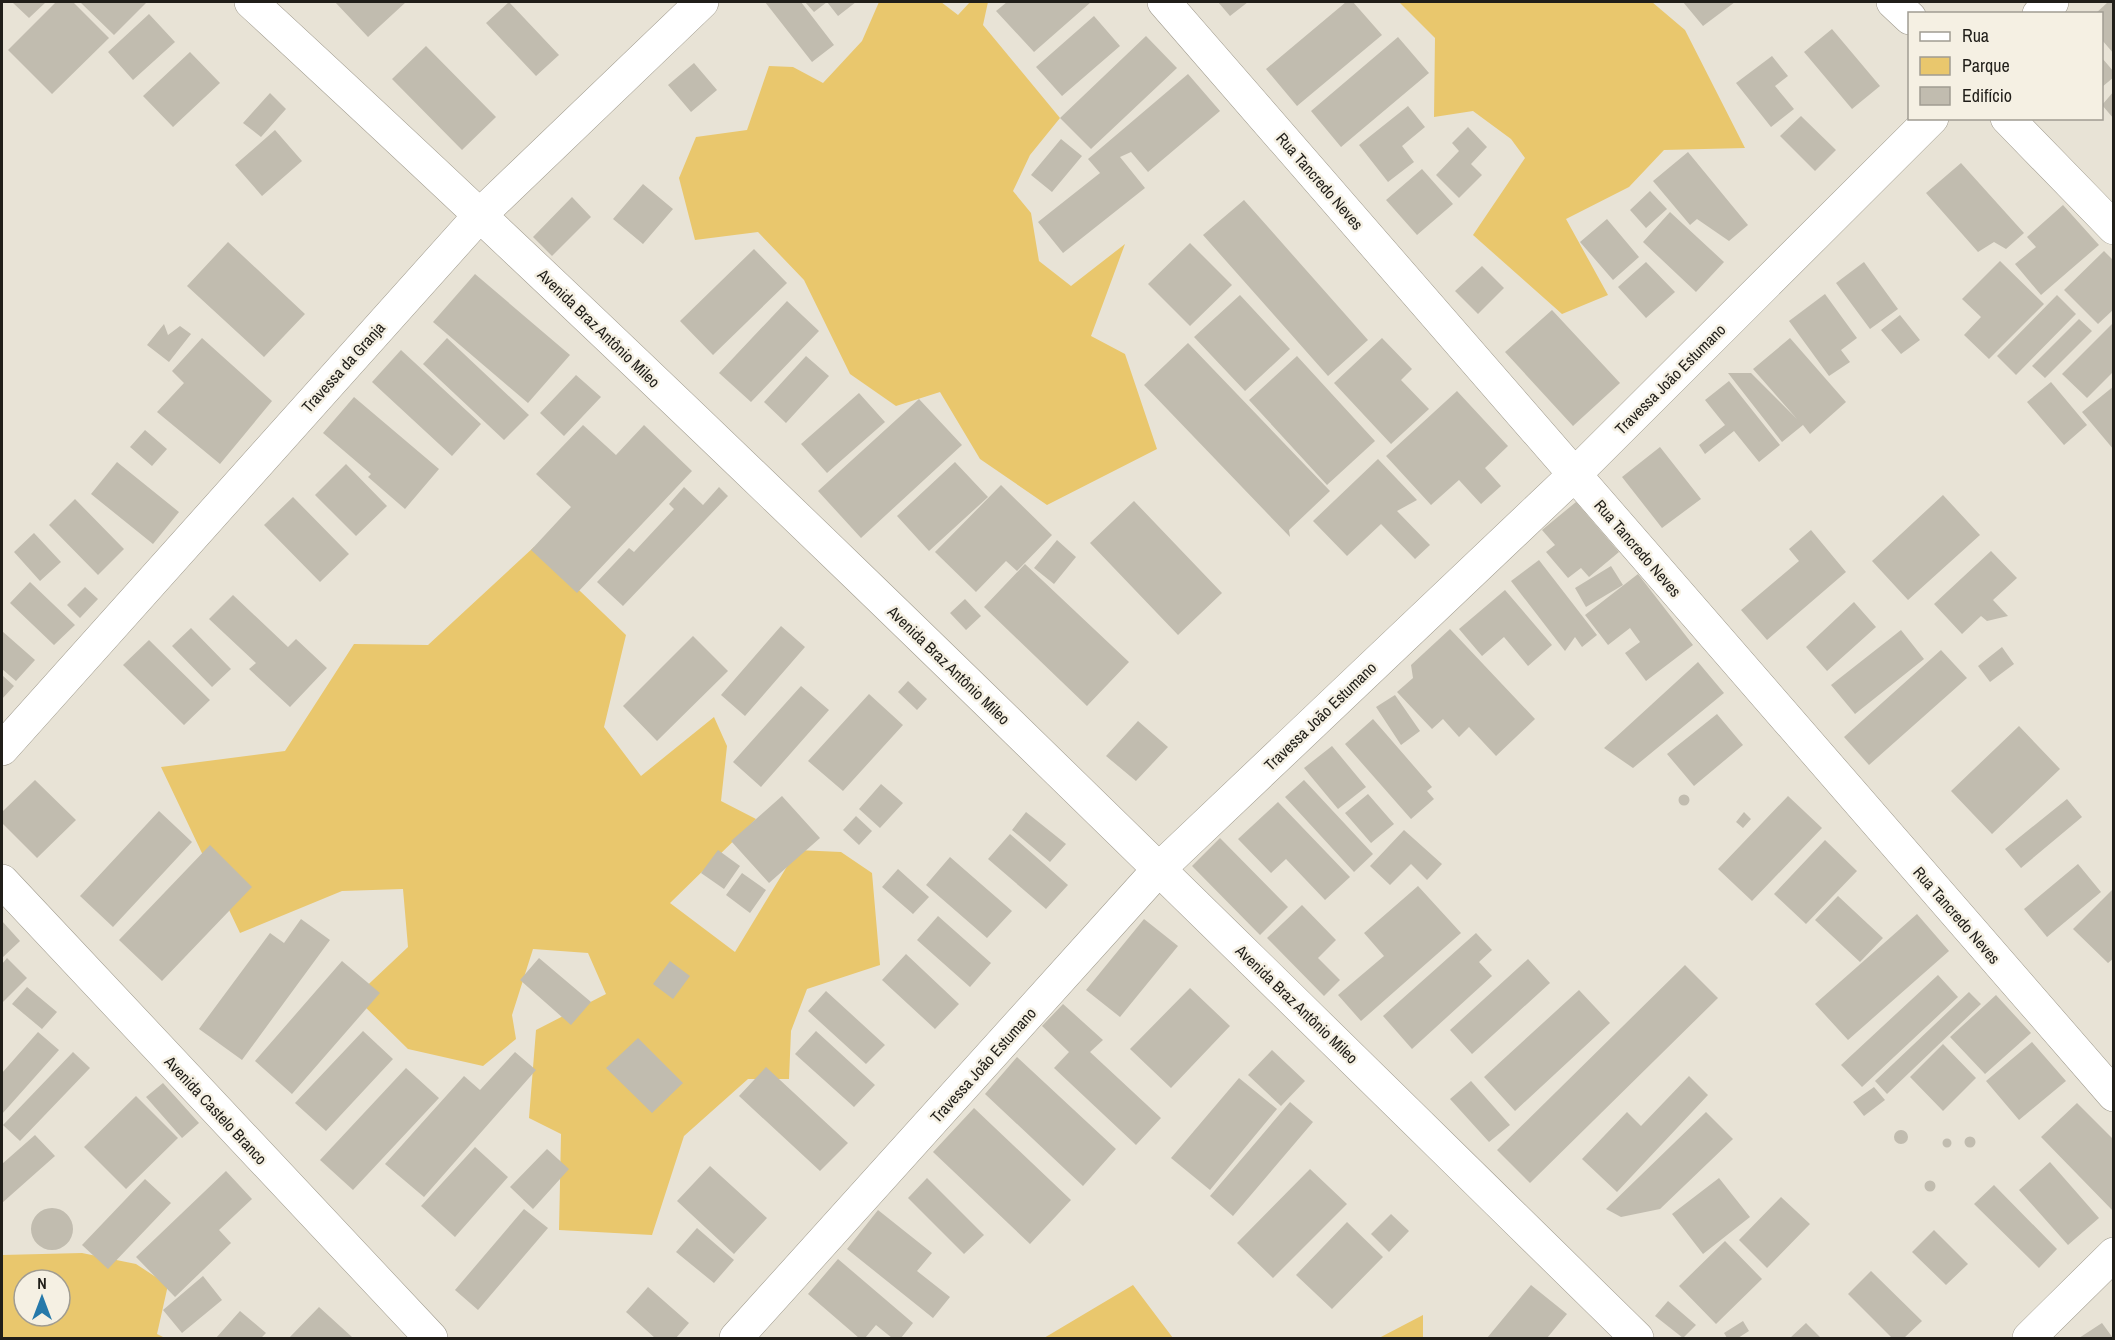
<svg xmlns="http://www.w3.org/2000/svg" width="2115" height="1340" font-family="'Archivo Narrow',sans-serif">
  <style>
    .green { fill: #e9c76d; fill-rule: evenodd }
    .building { fill: #c1bcaf }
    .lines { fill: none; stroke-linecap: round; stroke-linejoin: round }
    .minor-casing { stroke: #9f9a8d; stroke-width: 34 }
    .minor { stroke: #fff; stroke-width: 33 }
    .labels { text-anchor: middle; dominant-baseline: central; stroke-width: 5; stroke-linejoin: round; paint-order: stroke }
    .street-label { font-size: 16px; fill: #201e19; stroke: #f5f0e3 }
  </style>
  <rect width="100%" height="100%" fill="#e8e3d6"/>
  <!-- green -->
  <path class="green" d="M 879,2 L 941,2 L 958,15 L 970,2 L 988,2 L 983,25 L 1060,118 L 1030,155 L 1013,191 L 1031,213 L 1039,261 L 1071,286 L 1125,244 L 1091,336 L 1125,354 L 1157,449 L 1047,505 L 980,459 L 940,392 L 896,406 L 850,374 L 804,280 L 758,232 L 695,240 L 679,178 L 696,137 L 747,130 L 769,66 L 793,67 L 823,83 L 862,41 Z
    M 1399,2 L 1652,2 L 1685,30 L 1745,148 L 1664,150 L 1629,187 L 1566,219 L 1608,295 L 1562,314 L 1473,235 L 1525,158 L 1511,139 L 1473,111 L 1434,117 L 1435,38 Z
    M 534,547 L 626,635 L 604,727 L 641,776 L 714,717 L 727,746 L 721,801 L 756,819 L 670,903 L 735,952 L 797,850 L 841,852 L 872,873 L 880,965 L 807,989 L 791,1031 L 789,1079 L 748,1079 L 684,1136 L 652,1235 L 559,1230 L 561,1134 L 529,1118 L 536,1030 L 606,994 L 588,953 L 533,949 L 512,1015 L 516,1039 L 483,1066 L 408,1049 L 355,997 L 408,947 L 403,889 L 342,891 L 240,933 L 161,767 L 285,751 L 354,644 L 428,645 Z
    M 82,1253 L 136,1264 L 168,1285 L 157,1334 L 165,1338 L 2,1338 L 2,1255 ZM 24,1280 L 60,1280 L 60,1316 L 24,1316 Z
    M 1133,1285 L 1173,1338 L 1044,1338 Z
    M 1423,1315 L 1423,1338 L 1379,1338 Z"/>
  <!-- building -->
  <path class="building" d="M 12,2 L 46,2 L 29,18 Z
    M 56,2 L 73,2 L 109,38 L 52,94 L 8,50 Z
    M 80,2 L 147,2 L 114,35 Z
    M 335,2 L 406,2 L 368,37 Z
    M 509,2 L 559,55 L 536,76 L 486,23 Z
    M 765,2 L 801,2 L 834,45 L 812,62 Z
    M 805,2 L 856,2 L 838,16 L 827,2 L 814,12 Z
    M 1007,2 L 1091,2 L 1034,52 L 996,11 Z
    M 1218,2 L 1248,2 L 1230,16 Z
    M 1346,2 L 1353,2 L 1382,35 L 1297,106 L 1266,69 Z
    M 1683,2 L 1735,2 L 1703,26 Z
    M 2108,2 L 2114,2 L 2114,54 L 2102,40 L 2102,14 L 2095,14 Z
    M 149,14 L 175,42 L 133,80 L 108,52 Z
    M 1094,16 L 1120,46 L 1062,96 L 1036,67 Z
    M 1832,29 L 1880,86 L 1852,109 L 1804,52 Z
    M 1146,36 L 1177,68 L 1091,149 L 1060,118 Z
    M 1398,37 L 1429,73 L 1341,147 L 1311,111 Z
    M 426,46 L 496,117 L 462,150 L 392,79 Z
    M 190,52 L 220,83 L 173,127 L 143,96 Z
    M 1772,56 L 1788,76 L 1775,86 L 1794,109 L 1771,127 L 1736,83 Z
    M 2102,58 L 2114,72 L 2114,77 L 2102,87 Z
    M 694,63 L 717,90 L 691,112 L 668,85 Z
    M 1188,74 L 1220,111 L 1148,172 L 1131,152 L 1120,157 L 1145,188 L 1063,253 L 1038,222 L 1100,173 L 1088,159 Z
    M 2114,91 L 2114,119 L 2102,105 Z
    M 270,93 L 286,109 L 261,137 L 243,123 Z
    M 1408,106 L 1425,127 L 1402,146 L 1414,162 L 1388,182 L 1359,145 Z
    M 1801,116 L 1836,150 L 1815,171 L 1780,136 Z
    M 1468,127 L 1487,147 L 1471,164 L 1482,175 L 1459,198 L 1436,175 L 1459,151 L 1452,143 Z
    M 275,130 L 302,161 L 262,196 L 235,165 Z
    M 1061,139 L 1082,156 L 1052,192 L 1031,175 Z
    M 1688,152 L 1748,225 L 1729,241 L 1697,219 L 1690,225 L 1653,181 Z
    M 1961,163 L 2024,233 L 2006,249 L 1994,242 L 1978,252 L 1926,193 Z
    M 1422,169 L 1453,204 L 1417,235 L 1386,200 Z
    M 643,184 L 673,209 L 643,244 L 613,219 Z
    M 1650,191 L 1667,209 L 1646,228 L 1630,210 Z
    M 572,197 L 591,217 L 552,256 L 533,237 Z
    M 1244,200 L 1368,340 L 1328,376 L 1203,235 Z
    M 2063,205 L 2099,245 L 2041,295 L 2015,264 L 2036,247 L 2027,237 Z
    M 1670,212 L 1724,262 L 1696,292 L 1643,242 Z
    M 1607,219 L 1639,257 L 1613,280 L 1580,242 Z
    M 228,242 L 305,314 L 264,357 L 187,286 Z
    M 1190,243 L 1232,285 L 1190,326 L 1148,284 Z
    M 754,249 L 787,283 L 713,355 L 680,321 Z
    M 2104,251 L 2114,261 L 2114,309 L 2098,324 L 2064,290 Z
    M 2000,261 L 2044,304 L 1989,359 L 1964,335 L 1981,317 L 1962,299 Z
    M 1646,262 L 1675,292 L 1646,318 L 1618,287 Z
    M 1864,262 L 1898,309 L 1870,329 L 1836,283 Z
    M 1482,266 L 1504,288 L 1478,314 L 1455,291 Z
    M 475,274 L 570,355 L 528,403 L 433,322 Z
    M 1825,294 L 1857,338 L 1841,350 L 1850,362 L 1829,376 L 1789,321 Z
    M 1240,295 L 1290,349 L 1245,391 L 1194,337 Z
    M 2057,295 L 2076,314 L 2016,375 L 1997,356 Z
    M 787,301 L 819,331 L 751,402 L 719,373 Z
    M 1552,310 L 1620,383 L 1573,426 L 1505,352 Z
    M 1900,315 L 1920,340 L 1901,354 L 1881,330 Z
    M 2079,319 L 2092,331 L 2045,378 L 2032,366 Z
    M 2114,322 L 2114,371 L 2087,398 L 2062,374 Z
    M 164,324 L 168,335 L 180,326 L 191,334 L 169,362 L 147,345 Z
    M 202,338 L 272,401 L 220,464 L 157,412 L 184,383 L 172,371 Z
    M 447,338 L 529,415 L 504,440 L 423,364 Z
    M 1382,338 L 1412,369 L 1401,380 L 1429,409 L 1391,444 L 1334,383 Z
    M 1790,338 L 1846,402 L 1810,434 L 1803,425 L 1782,442 L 1728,373 L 1751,373 L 1797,419 L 1753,369 Z
    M 1188,343 L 1330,491 L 1289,530 L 1290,537 L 1144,385 Z
    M 401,350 L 481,424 L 452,456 L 372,382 Z
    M 806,356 L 829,376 L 786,423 L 764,402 Z
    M 1297,356 L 1375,441 L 1327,485 L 1249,400 Z
    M 576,375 L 601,397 L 564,436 L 540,413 Z
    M 1729,381 L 1780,445 L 1759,462 L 1734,431 L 1705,454 L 1699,445 L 1725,425 L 1705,400 Z
    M 2051,382 L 2087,425 L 2064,445 L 2027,402 Z
    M 2114,386 L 2114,450 L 2082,412 Z
    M 1457,391 L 1508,446 L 1485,468 L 1501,486 L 1481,504 L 1459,480 L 1431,505 L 1386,456 Z
    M 859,393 L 885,422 L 827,473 L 801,444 Z
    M 354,397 L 439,469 L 405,509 L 368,477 L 371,474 L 323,433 Z
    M 919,399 L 962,445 L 861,538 L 818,491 Z
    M 583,425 L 616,455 L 644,425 L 692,471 L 577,593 L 531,550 L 571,507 L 536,474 Z
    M 145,430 L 167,449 L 152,466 L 130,447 Z
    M 1660,447 L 1701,499 L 1662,528 L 1622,477 Z
    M 1378,459 L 1417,500 L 1397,511 L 1430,545 L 1415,559 L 1381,524 L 1347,556 L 1313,521 Z
    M 117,462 L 179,512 L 153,544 L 91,494 Z
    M 955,462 L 988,497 L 929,551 L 897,516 Z
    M 346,464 L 387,506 L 356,536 L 315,495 Z
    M 1001,485 L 1052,535 L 1017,571 L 1006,561 L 976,592 L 935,552 Z
    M 684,487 L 703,505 L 719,487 L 728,496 L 623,606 L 597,582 L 629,548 L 634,552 L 674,509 L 669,504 Z
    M 1943,495 L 1980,535 L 1908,600 L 1872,561 Z
    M 293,497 L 349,554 L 320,582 L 264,525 Z
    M 75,499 L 124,549 L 98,575 L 49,525 Z
    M 1134,501 L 1222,593 L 1178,635 L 1090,543 Z
    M 1576,502 L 1619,552 L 1589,577 L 1581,568 L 1568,578 L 1546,552 L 1555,545 L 1542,530 Z
    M 1811,530 L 1846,572 L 1767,640 L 1741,610 L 1799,561 L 1789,549 Z
    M 34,533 L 61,562 L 40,581 L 14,552 Z
    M 1057,540 L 1076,557 L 1054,584 L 1034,568 Z
    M 1991,551 L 2017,578 L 1993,600 L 2008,616 L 1987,621 L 1981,616 L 1962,634 L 1934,604 Z
    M 1539,560 L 1597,635 L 1582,647 L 1575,637 L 1565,651 L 1511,581 Z
    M 1025,564 L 1129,662 L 1087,706 L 984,607 Z
    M 1611,566 L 1623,585 L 1586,607 L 1575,588 Z
    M 1638,574 L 1693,645 L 1646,681 L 1625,653 L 1640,642 L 1630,628 L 1608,645 L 1585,615 Z
    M 30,582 L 75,625 L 54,645 L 10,603 Z
    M 85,587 L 98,599 L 80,618 L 67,605 Z
    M 1505,590 L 1552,645 L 1528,666 L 1504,637 L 1482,656 L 1459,629 Z
    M 233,595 L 288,647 L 296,639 L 327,668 L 290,707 L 249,669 L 256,663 L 209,619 Z
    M 965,599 L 981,616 L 966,630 L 950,613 Z
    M 1854,602 L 1876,627 L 1827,671 L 1806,647 Z
    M 781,626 L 805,647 L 745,716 L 721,695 Z
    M 191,628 L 231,669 L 212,687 L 172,646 Z
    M 1450,629 L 1535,719 L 1496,756 L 1469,727 L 1459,737 L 1443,719 L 1432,729 L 1397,692 L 1413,678 L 1411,665 Z
    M 1901,630 L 1924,659 L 1855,714 L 1831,685 Z
    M 2,631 L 35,660 L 16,681 L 2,669 Z
    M 693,636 L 728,671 L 657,741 L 623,706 Z
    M 149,640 L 210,700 L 184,725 L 123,665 Z
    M 2002,647 L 2014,664 L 1990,682 L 1978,666 Z
    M 1941,650 L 1967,678 L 1869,765 L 1844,737 Z
    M 1698,662 L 1724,693 L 1633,768 L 1604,748 Z
    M 2,675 L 14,686 L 2,699 Z
    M 908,681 L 927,699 L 917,710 L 898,692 Z
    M 801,686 L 829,710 L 761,787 L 733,762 Z
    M 869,694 L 903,725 L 843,791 L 808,761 Z
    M 1395,695 L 1420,731 L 1401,745 L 1376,707 Z
    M 1717,714 L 1743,745 L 1694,786 L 1667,754 Z
    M 1373,719 L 1432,787 L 1427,791 L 1434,799 L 1411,819 L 1345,744 Z
    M 1138,721 L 1168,747 L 1136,781 L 1106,756 Z
    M 2019,726 L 2060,769 L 1992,834 L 1951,791 Z
    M 1332,746 L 1366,787 L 1338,809 L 1304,768 Z
    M 35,780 L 76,820 L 37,858 L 2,823 L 2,812 Z
    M 1304,780 L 1373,854 L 1354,872 L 1285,797 Z
    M 881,784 L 903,803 L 880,828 L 859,809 Z
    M 1368,794 L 1394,824 L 1371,843 L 1345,813 Z
    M1678.5 800a5.5 5.5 0 1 1 11 0a5.5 5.5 0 1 1-11 0Z
    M 782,796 L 820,838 L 769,883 L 731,841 Z
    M 1788,796 L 1822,828 L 1752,901 L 1718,869 Z
    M 2067,799 L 2082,817 L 2021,868 L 2005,849 Z
    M 1278,802 L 1350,877 L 1325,900 L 1286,859 L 1271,873 L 1238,839 Z
    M 159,811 L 192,842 L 113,927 L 80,896 Z
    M 1026,812 L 1066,844 L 1050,862 L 1012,830 Z
    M 1744,812 L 1751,819 L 1743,828 L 1736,822 Z
    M 856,816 L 872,831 L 859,845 L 843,830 Z
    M 1404,830 L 1442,864 L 1427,880 L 1411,864 L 1390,885 L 1370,866 Z
    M 1010,834 L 1068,885 L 1046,909 L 988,859 Z
    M 1220,838 L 1288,907 L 1260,935 L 1192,866 Z
    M 1825,840 L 1857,871 L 1806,924 L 1774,894 Z
    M 210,845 L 252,887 L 162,981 L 119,940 Z
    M 718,850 L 740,866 L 724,889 L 701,873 Z
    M 950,857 L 1012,911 L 987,938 L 926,885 Z
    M 2078,864 L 2101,892 L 2047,937 L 2024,909 Z
    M 898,869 L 929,897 L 913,914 L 882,887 Z
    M 742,873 L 766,890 L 750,913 L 726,895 Z
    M 1418,886 L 1461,933 L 1361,1021 L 1338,995 L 1384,956 L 1364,933 Z
    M 2114,888 L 2114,958 L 2108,963 L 2073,929 Z
    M 1838,896 L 1883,938 L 1860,962 L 1815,920 Z
    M 1302,905 L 1336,940 L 1318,958 L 1340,980 L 1324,996 L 1267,938 Z
    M 1917,914 L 1949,951 L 1848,1040 L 1815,1004 Z
    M 938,916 L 991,963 L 970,987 L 917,940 Z
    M 301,919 L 330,940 L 242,1060 L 199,1029 L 270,933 L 284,943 Z
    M 1144,919 L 1178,946 L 1120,1017 L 1086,990 Z
    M 2,921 L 20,941 L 2,958 Z
    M 1476,933 L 1492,950 L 1479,962 L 1492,976 L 1412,1049 L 1383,1016 Z
    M 906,954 L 959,1004 L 935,1029 L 882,980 Z
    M 7,958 L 27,978 L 2,1003 L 2,964 Z
    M 539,958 L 591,1002 L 571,1025 L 520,980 Z
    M 1528,959 L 1550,983 L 1472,1054 L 1450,1030 Z
    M 342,961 L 380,993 L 292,1094 L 255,1061 Z
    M 670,961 L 690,976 L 673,999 L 653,984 Z
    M 1685,965 L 1718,998 L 1530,1183 L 1497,1150 Z
    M 1938,975 L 1958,997 L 1862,1087 L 1841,1065 Z
    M 27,987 L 57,1012 L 42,1029 L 12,1004 Z
    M 1190,988 L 1230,1026 L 1171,1088 L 1130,1049 Z
    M 1579,990 L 1610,1023 L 1515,1111 L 1484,1077 Z
    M 826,991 L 885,1045 L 866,1064 L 808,1011 Z
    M 1969,992 L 1981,1004 L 1887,1094 L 1875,1081 Z
    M 1996,995 L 2031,1033 L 1985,1074 L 1950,1037 Z
    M 1063,1004 L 1103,1040 L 1090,1052 L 1161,1118 L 1136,1145 L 1054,1068 L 1069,1052 L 1042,1026 Z
    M 363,1031 L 393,1059 L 326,1131 L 295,1103 Z
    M 816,1031 L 875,1085 L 854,1107 L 795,1054 Z
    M 38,1032 L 59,1050 L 2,1114 L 2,1073 Z
    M 638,1038 L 683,1083 L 652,1113 L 606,1068 Z
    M 2032,1042 L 2066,1081 L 2019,1120 L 1986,1081 Z
    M 1943,1044 L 1976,1078 L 1943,1111 L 1910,1077 Z
    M 1272,1050 L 1305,1081 L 1281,1106 L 1248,1075 Z
    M 73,1052 L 90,1068 L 20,1141 L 3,1125 Z
    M 515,1052 L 536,1070 L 424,1197 L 385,1164 L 464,1076 L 480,1090 Z
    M 1017,1057 L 1116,1149 L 1083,1186 L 985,1094 Z
    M 766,1067 L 848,1143 L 820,1171 L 739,1096 Z
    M 406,1068 L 439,1098 L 353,1190 L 320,1160 Z
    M 1689,1076 L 1708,1095 L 1617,1192 L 1582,1159 L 1627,1112 L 1641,1126 Z
    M 1239,1078 L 1277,1109 L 1210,1190 L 1171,1158 Z
    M 1471,1081 L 1510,1125 L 1489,1142 L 1450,1099 Z
    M 163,1083 L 199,1123 L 182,1138 L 146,1097 Z
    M 1874,1087 L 1885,1100 L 1864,1116 L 1853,1102 Z
    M 136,1096 L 178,1138 L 126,1189 L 84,1147 Z
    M 1290,1102 L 1313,1122 L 1233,1216 L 1210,1196 Z
    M 2077,1103 L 2114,1140 L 2114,1212 L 2041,1137 Z
    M 974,1108 L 1071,1200 L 1030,1244 L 933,1152 Z
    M 1706,1112 L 1733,1139 L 1660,1209 L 1621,1217 L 1606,1209 Z
    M1894 1137a7 7 0 1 1 14 0a7 7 0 1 1-14 0Z
    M 35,1135 L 55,1156 L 2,1203 L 2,1164 Z
    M1964.5 1142a5.5 5.5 0 1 1 11 0a5.5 5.5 0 1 1-11 0Z
    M1942.5 1143a4.5 4.5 0 1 1 9 0a4.5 4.5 0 1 1-9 0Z
    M 475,1147 L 508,1177 L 455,1237 L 421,1206 Z
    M 547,1149 L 569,1169 L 533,1209 L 510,1187 Z
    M 2050,1162 L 2099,1218 L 2068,1245 L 2019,1190 Z
    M 710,1166 L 767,1218 L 734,1254 L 677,1201 Z
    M 1310,1169 L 1347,1204 L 1273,1278 L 1237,1243 Z
    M 226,1171 L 252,1199 L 219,1230 L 231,1243 L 175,1297 L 136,1257 Z
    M 927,1178 L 984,1235 L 964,1254 L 908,1198 Z
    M 1719,1178 L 1750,1217 L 1703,1254 L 1672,1214 Z
    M 145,1179 L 171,1203 L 108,1269 L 82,1245 Z
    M1924.5 1186a5.5 5.5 0 1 1 11 0a5.5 5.5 0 1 1-11 0Z
    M 1994,1185 L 2057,1249 L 2039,1268 L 1974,1204 Z
    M 1781,1197 L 1810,1224 L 1767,1268 L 1739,1240 Z
    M31 1229a21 21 0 1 1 42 0a21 21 0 1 1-42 0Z
    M 524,1209 L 548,1228 L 478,1310 L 455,1290 Z
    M 878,1210 L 932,1253 L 917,1271 L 950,1297 L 933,1318 L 847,1249 Z
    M 1391,1214 L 1409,1231 L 1389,1252 L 1371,1234 Z
    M 1347,1222 L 1383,1257 L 1332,1309 L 1296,1275 Z
    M 697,1228 L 734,1260 L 714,1283 L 676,1252 Z
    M 1934,1230 L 1968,1264 L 1946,1285 L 1912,1252 Z
    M 1725,1241 L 1762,1279 L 1716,1324 L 1679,1286 Z
    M 838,1259 L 913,1323 L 901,1338 L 892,1338 L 876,1325 L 865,1338 L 859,1338 L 808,1294 Z
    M 1871,1271 L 1922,1321 L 1904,1338 L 1892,1338 L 1848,1294 Z
    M 203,1276 L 222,1300 L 182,1333 L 163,1310 Z
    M 1531,1285 L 1567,1314 L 1547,1338 L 1487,1338 Z
    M 648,1287 L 689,1323 L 676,1338 L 655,1338 L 626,1312 Z
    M 1668,1301 L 1696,1325 L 1683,1338 L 1655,1316 Z
    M 319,1307 L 352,1337 L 350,1338 L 289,1338 Z
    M 240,1311 L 266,1333 L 261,1338 L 216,1338 Z
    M 1743,1321 L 1749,1331 L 1738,1338 L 1727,1338 L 1724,1333 Z
    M 1806,1323 L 1821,1338 L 1790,1338 Z
    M 2102,1323 L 2113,1338 L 2079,1338 Z"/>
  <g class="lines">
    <!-- minor casing -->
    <g class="minor-casing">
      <path id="minor" d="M 251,2 C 723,437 1179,889 1637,1338
        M 1164,2 L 2114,1095
        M 1893,2 L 1910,18
        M 2039,14 L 2052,2
        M 2007,118 L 2114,228
        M 2,749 L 481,214 L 702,2
        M 2,881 L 431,1338
        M 736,1338 L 1159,869 L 1574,475 L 1932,118
        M 2029,1338 L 2114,1254"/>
    </g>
    <!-- minor -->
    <use href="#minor" class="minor"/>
  </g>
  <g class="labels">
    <!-- street labels -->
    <g class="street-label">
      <text transform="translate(1320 181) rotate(49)">Rua Tancredo Neves</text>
      <text transform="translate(599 328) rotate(44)">Avenida Braz Antônio Mileo</text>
      <text transform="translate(343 367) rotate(-48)">Travessa da Granja</text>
      <text transform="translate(1670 379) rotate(-45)">Travessa João Estumano</text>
      <text transform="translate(1638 548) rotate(49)">Rua Tancredo Neves</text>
      <text transform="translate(949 665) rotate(44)">Avenida Braz Antônio Mileo</text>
      <text transform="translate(1320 716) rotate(-44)">Travessa João Estumano</text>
      <text transform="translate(1957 915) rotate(49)">Rua Tancredo Neves</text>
      <text transform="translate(1297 1004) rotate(44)">Avenida Braz Antônio Mileo</text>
      <text transform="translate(983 1065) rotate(-48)">Travessa João Estumano</text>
      <text transform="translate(216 1110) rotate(47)">Avenida Castelo Branco</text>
    </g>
  </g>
  <!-- border -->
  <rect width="2115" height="1340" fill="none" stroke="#201e19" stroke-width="6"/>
  <!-- legend -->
  <rect x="1908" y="12" width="195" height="108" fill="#f5f0e3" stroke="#a09c92" stroke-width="1.5"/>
  <rect x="1920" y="32" width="30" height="9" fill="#ffffff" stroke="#a09c92" stroke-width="1.5"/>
  <text x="1962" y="42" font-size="18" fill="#201e19">Rua</text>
  <rect x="1920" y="57" width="30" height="18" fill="#e9c76d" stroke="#a09c92" stroke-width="1.5"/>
  <text x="1962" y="72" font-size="18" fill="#201e19">Parque</text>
  <rect x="1920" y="87" width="30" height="18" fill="#c1bcaf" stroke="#a09c92" stroke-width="1.5"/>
  <text x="1962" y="102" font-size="18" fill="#201e19">Edifício</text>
  <!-- north arrow -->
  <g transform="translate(42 1298)"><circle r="28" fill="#f5f0e3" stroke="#a09c92" stroke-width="1.5"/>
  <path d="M0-4.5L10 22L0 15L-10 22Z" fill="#2679aa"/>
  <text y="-9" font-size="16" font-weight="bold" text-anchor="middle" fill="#201e19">N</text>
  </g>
</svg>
